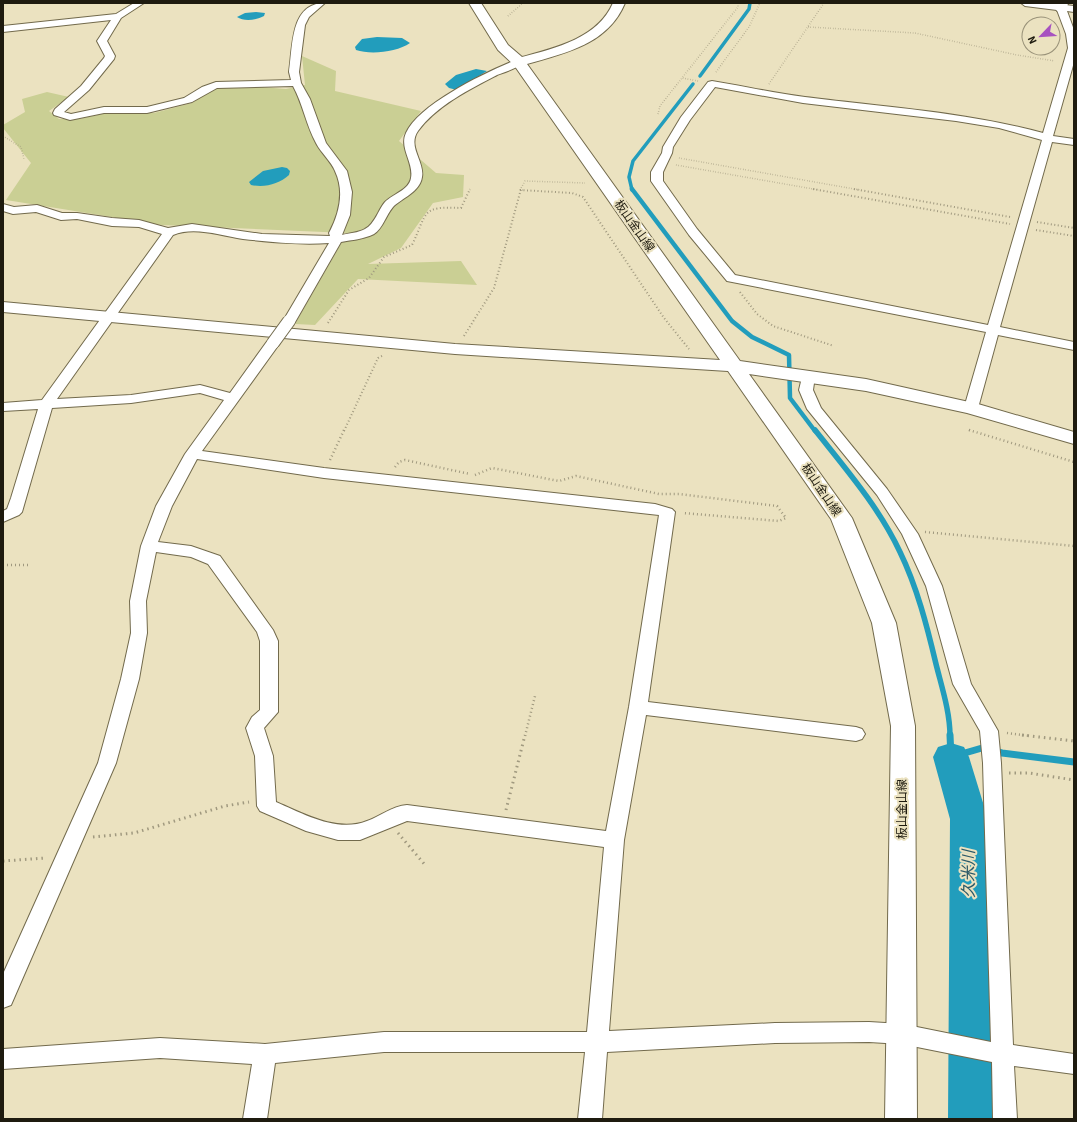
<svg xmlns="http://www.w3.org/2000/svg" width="1077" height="1122" font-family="'Source Sans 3','Noto Sans JP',sans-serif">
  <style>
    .green { fill: #cacf94 }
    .water { fill: #229dbc }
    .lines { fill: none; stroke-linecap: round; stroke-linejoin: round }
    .stream-far3 { stroke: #229dbc; stroke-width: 3.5 }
    .stream-far2 { stroke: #229dbc; stroke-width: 4.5 }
    .stream-far1 { stroke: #229dbc; stroke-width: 5.5 }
    .stream { stroke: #229dbc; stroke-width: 7 }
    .river { fill: #229dbc; fill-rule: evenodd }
    .street-casing { stroke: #726a4c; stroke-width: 2 }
    .secondary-casing { stroke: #726a4c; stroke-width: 2 }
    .path-far3 { stroke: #a0997f; stroke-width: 1.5; stroke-dasharray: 0.5 2; stroke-linecap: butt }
    .path-far2 { stroke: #a0997f; stroke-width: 2; stroke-dasharray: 1 2.5; stroke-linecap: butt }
    .path-far1 { stroke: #a0997f; stroke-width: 2.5; stroke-dasharray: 1 3; stroke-linecap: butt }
    .path { stroke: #a0997f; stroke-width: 3; stroke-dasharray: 1.5 4; stroke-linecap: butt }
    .street { fill: #fff; fill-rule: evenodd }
    .secondary { fill: #fff; fill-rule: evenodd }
    .street-bridge-casing { stroke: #726a4c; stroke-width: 14; stroke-linecap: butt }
    .street-bridge { stroke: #fff; stroke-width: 12 }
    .labels { text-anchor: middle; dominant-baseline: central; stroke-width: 4; stroke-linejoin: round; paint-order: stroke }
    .street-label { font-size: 12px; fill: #1e1b0f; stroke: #ebe2c0 }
    .near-water-label { font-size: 16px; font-style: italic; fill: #2a5968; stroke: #ebe2c0 }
  </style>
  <rect width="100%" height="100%" fill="#ebe2c0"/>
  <!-- green -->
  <path class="green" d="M 302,56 L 336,71 L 335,91 L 421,111 L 399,141 L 436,173 L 464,175 L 463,197 L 433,203 L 401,248 L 368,264 L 461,261 L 477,285 L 358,279 L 315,325 L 295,324 L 347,233 L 162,225 L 6,200 L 31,163 L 3,128 L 3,125 L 25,112 L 22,99 L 47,92 L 69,97 L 49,111 L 59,119 L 79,119 L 106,113 L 154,113 L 192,103 L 211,89 L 248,86 L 286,89 L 305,85 Z"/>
  <!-- water -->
  <path class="water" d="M 256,12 L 265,13 L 264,16 C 257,20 244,22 237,17 L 245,13 Z
    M 377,37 L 402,38 L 410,43 C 397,52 371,55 356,50 L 355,47 L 362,39 Z
    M 476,69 L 487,71 L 457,90 L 449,88 L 445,84 L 456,75 Z
    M 282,167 L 287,168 L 290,171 L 289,175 C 279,184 265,188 251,185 L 249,182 L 263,171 Z"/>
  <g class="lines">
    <!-- stream-far3 -->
    <path class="stream-far3" d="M 700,76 L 749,9 L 750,3
      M 632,190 L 629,177 L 633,161 L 693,84"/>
    <!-- stream-far2 -->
    <path class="stream-far2" d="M 632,189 L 732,321 L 752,337 L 789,355 L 790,398 L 815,431"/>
    <!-- stream-far1 -->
    <path class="stream-far1" d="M 815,430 C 845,468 879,507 900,552 C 917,587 927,626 936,664 C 942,688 950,712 950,736"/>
    <!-- stream -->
    <path class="stream" d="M 950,735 L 951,757 L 982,748 L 1002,753 L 1074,762"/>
    <!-- river -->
    <path class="river" d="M 951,743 L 964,747 L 969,757 L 988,819 L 994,1119 L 948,1119 L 950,819 L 933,757 L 938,747 Z"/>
    <!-- street casing -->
    <g class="street-casing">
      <path id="street" d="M 134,3 L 144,3 L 121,18 L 107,41 L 115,56 L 114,59 L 89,90 L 64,112 L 71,114 L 104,107 L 147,107 L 184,98 L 202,87 L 216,82 L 291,80 L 289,72 C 293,46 290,3 325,3 L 309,17 L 305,25 L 299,72 L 301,83 L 310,99 L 326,143 L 347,171 L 352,192 L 350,215 L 342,235 C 349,233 358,233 365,229 C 375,224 378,210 385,202 C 393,194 409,190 411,178 C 414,163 399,148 406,133 C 419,104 486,72 516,60 L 519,59 L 524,62 C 518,68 505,72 497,75 C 470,89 436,106 418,131 C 407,146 425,162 422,177 C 420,192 402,198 393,207 C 386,215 383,228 374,234 C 364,239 352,240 341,242 L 294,324 L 284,324 L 283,321 L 329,243 C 300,245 271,242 243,239 C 221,236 195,226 173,235 L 57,399 L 131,395 L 200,385 L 230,393 L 268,340 L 278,340 L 280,343 L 202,451 L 324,468 L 655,504 L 672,509 L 675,512 L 648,702 L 856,727 L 862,729 L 865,734 L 862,739 L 856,741 L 646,715 L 624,840 L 609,1031 L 775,1023 L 869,1022 L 902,1024 L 991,1042 L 983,763 L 980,731 L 953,684 L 926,586 L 902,534 L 877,495 L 807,409 L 799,390 L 803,373 L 813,373 L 815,376 L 813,390 L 821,408 L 887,489 L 918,534 L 942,586 L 971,684 L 998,731 L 1001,763 L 1013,1045 L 1074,1054 L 1074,1074 L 1014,1066 L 1017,1119 L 993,1119 L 992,1062 L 902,1044 L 869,1042 L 775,1043 L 607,1052 L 602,1119 L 578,1119 L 585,1052 L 384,1052 L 275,1063 L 267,1119 L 243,1119 L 252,1064 L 160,1058 L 3,1069 L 3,1049 L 160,1038 L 265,1044 L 384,1032 L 587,1032 L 604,847 L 407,821 L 360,840 L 338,840 L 306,831 L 260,811 L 257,806 L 255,756 L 246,728 L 252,717 L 260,710 L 260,641 L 257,632 L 208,564 L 191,557 L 156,552 L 146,601 L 147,633 L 139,679 L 116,763 L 11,1005 L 3,1008 L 3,974 L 98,763 L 121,679 L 131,633 L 130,601 L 141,546 L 156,506 L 185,454 L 224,400 L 200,393 L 131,403 L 52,408 L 22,512 L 19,515 L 3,522 L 3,511 L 7,509 L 11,498 L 38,409 L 3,411 L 3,403 L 42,400 L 162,234 L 139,227 L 112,226 L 77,219 L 61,220 L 36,212 L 13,214 L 3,211 L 3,204 L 14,207 L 37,205 L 62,213 L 77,213 L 112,218 L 139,220 L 168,228 L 192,224 L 262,234 L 330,236 L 329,233 C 339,214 345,192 335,171 C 331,161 321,153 316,143 C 306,125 303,104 293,86 L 217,88 L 192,102 L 147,113 L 104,113 L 70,120 L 54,115 L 53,113 L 55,109 L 81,86 L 104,58 L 105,56 L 97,41 L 111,20 L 3,32 L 3,26 L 116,14 ZM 197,459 L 324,478 L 659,515 L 629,707 L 606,831 L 407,805 C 392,806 381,816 367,821 C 337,833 304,814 276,802 L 273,756 L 264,728 L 278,712 L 278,641 L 273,630 L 220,556 L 191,546 L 158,542 L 172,506 Z
        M 1021,3 L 1047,3 L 1074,6 L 1074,12 L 1067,11 L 1074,30 L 1074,62 L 1053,136 L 1074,139 L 1074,145 L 1052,142 L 1000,327 L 1074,342 L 1074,350 L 998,335 L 978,408 L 976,411 L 966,411 L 964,408 L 986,332 L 727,281 L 689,235 L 651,181 L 651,172 L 662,153 L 663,147 L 681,117 L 708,82 L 712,81 C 743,86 774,93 805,97 C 885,107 965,112 1043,133 L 1068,48 L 1066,34 L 1057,10 L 1025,6 ZM 715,87 L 803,103 L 956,121 L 999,128 L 1042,140 L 988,325 L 735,275 L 697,229 L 663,181 L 663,172 L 672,153 L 673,147 L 690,120 Z"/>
    </g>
    <!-- secondary casing -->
    <g class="secondary-casing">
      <path id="secondary" d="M 469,3 L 481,3 L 508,45 L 522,57 C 556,48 598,38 613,3 L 625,3 C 608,44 566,53 527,64 L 740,361 L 866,379 L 978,404 L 1074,432 L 1074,444 L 967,413 L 866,391 L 749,374 L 852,518 L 896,623 L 915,726 L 917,1119 L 885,1119 L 891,726 L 872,623 L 831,519 L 728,371 L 455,354 L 3,312 L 3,302 L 455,344 L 720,360 L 514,65 L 498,50 Z
        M 1056,3 L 1068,3 L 1067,8 L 1061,12 L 1057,11 L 1055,8 Z"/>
    </g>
    <!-- path-far3 -->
    <path class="path-far3" d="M 508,16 L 523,3
      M 808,27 L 915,33 L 1017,55 L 1055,61
      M 716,72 L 749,27 L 760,3
      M 698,81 L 682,78 L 738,7 L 738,3
      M 769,84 L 824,3
      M 658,114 L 660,106 L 682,78
      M 3,136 L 21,147 L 24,159
      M 679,158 L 860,190
      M 676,165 L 819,190
      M 470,190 L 471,188
      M 520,190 L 524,190
      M 520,190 L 525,181 L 585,183"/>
    <!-- path-far2 -->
    <path class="path-far2" d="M 813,189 L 1010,224
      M 854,189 L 1010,217
      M 520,190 L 572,193 L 583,197 L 664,318 L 689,349
      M 1037,222 L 1074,228
      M 1036,230 L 1074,236
      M 740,292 L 757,314 L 773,326 L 834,346
      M 328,323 L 349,290 L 369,278 L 384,257 L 412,245 C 428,212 420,206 461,208 L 470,189
      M 464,336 L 494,288 L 521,189
      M 969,430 L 971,431
      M 344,431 L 378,358 L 382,356"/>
    <!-- path-far1 -->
    <path class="path-far1" d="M 969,430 L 1074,462
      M 330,460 L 344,430
      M 395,467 L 399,462 L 405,460 L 470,474
      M 475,475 L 492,468 L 559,481 L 576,476 L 659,494 L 679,494 L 777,506 L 786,518 L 779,521 L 683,513
      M 925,532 L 1074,546
      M 3,565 L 30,565
      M 1007,733 L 1030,736
      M 525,736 L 535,696"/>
    <!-- path -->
    <path class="path" d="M 1022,735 L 1074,741
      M 1009,773 L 1029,773 L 1074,780
      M 506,810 L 525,735
      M 398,833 L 426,866
      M 93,837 L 134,833 L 225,806 L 249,802
      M 3,861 L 46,858"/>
    <!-- street -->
    <use href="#street" class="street"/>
    <!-- secondary -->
    <use href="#secondary" class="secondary"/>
    <!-- street-bridge casing -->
    <g class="street-bridge-casing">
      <path id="street-bridge" d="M 273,343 L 289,321"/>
    </g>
    <!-- street-bridge -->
    <use href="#street-bridge" class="street-bridge"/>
  </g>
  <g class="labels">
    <!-- street labels -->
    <g class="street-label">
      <text transform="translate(634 226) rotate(55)">板山金山線</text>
      <text transform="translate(821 490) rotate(56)">板山金山線</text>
      <text transform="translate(902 809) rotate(-90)">板山金山線</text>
    </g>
    <!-- near-water labels -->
    <g class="near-water-label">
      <text transform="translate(969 874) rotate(-90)">久米川</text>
    </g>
  </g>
  <!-- border -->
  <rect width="1077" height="1122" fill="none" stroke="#1e1b0f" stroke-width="8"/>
  <!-- north arrow -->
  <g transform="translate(1041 36) rotate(245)"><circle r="19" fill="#ebe2c0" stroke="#999279"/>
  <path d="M0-3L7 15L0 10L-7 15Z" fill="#a752c0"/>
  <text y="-6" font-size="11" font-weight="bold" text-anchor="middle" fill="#1e1b0f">N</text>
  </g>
</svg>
